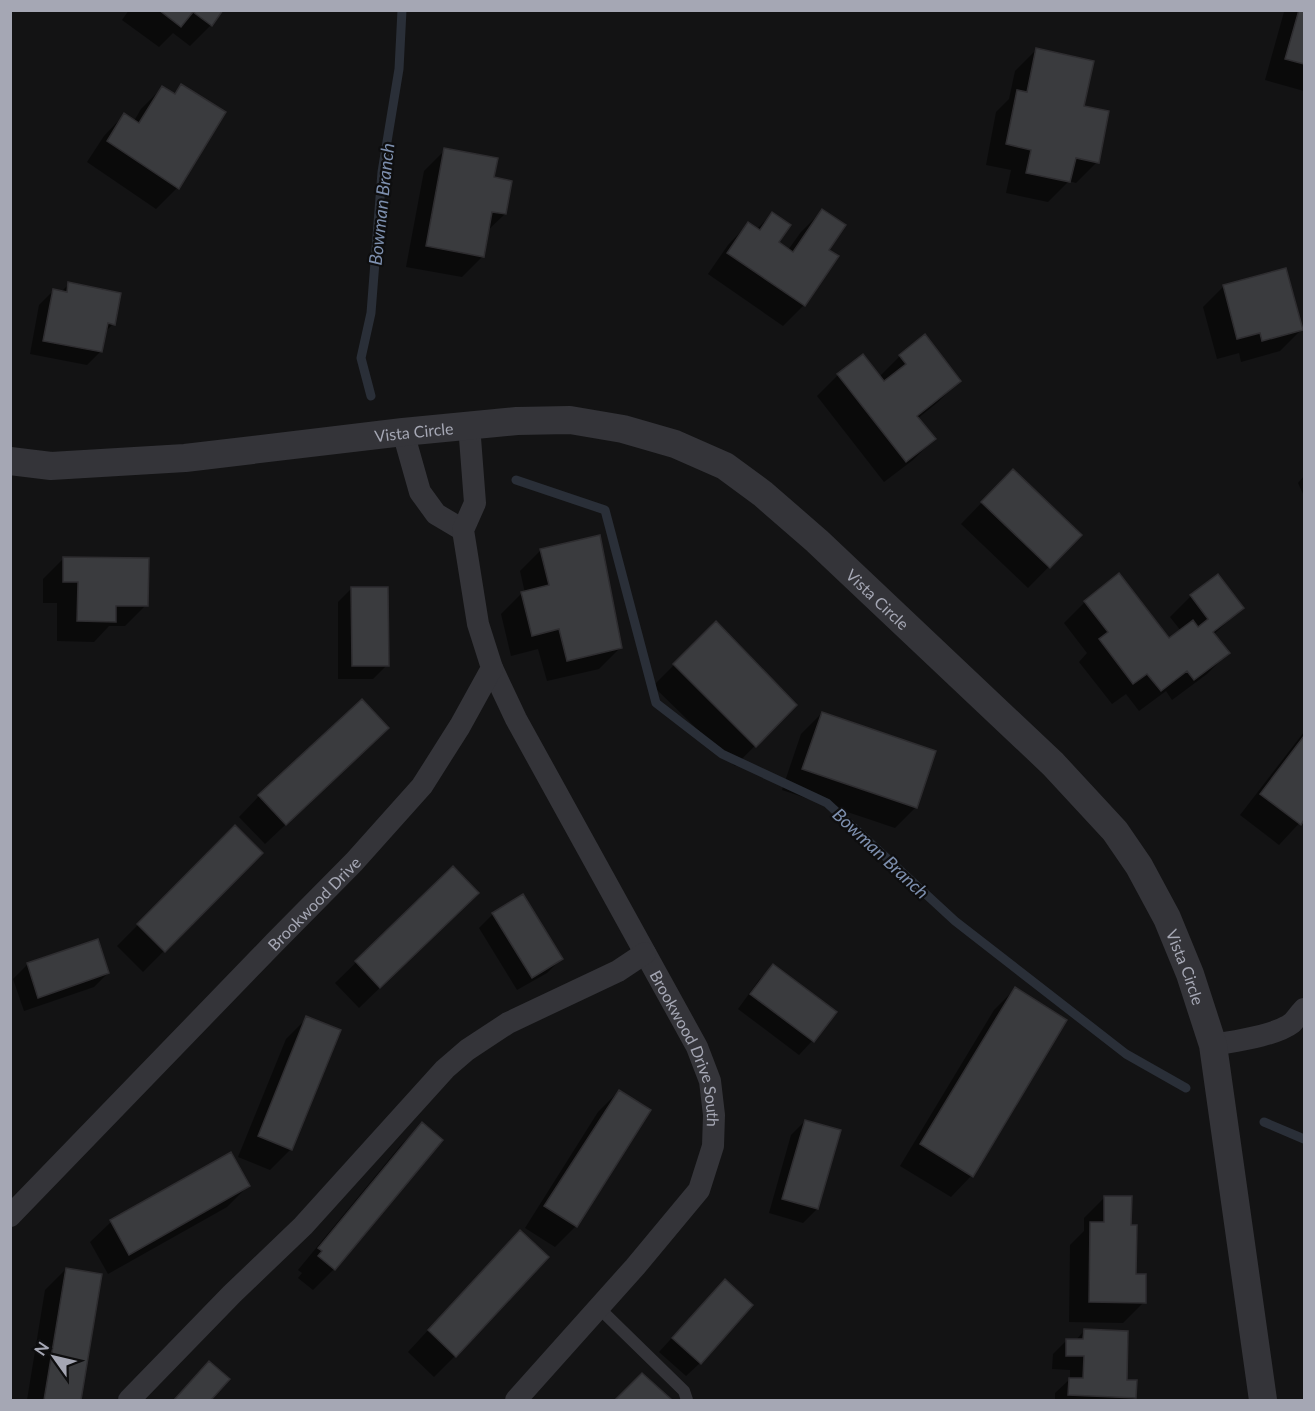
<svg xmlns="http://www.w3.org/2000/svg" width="1315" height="1411" font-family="Lato,sans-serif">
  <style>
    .shadow { fill: #0007 }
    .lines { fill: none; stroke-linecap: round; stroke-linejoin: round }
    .stream { stroke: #2a2f38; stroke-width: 9 }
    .building { fill: #3a3b3e; stroke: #2e2d30; stroke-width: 1.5 }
    .service { stroke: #343439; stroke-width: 12 }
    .minor { stroke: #343439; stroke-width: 22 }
    .tertiary { stroke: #343439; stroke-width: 28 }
    .labels { text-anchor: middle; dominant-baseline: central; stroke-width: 4.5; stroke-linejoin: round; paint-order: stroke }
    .street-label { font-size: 16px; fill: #a5a7b4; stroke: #0e0e0f }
    .water-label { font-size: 18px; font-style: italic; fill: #7d8fae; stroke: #0e0e0f }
  </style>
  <rect width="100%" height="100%" fill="#131314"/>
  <!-- shadow -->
  <path class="shadow" d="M 129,10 L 221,10 L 211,25 L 190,46 L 173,33 L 159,47 L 122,20 Z
    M 1279,10 L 1304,10 L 1304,91 L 1265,80 L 1284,12 Z
    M 1036,50 L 1082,107 L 1097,162 L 1076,183 L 1069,181 L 1048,202 L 1006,193 L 1011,170 L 986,165 L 996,112 L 1009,99 L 1015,71 Z
    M 181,86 L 177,188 L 156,209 L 87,162 L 104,136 L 124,115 L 134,121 L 141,109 L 162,88 L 172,95 Z
    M 445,150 L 493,179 L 505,214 L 487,231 L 483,256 L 462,277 L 406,267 L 424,171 Z
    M 822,211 L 804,305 L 783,326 L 708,274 L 728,245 L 748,224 L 757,229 L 772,214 L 777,243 L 788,250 L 801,232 Z
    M 69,284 L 113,324 L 104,333 L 101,351 L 87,365 L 30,354 L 39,305 L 53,291 L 61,292 Z
    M 1224,286 L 1301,330 L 1280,351 L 1241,362 L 1239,353 L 1217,359 L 1203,307 Z
    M 924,336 L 959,381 L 938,402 L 917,419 L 934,439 L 913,460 L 884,482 L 817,396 L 838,375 L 862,356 L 879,377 L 900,356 Z
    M 1304,476 L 1304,496 L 1298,483 Z
    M 992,492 L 1080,535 L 1028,588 L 961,524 Z
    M 541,550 L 620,648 L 599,669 L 547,681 L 538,649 L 511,656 L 501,614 L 522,593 L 525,593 L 520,571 Z
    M 64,558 L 146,605 L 125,626 L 109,626 L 94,642 L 57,641 L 57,603 L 43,603 L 43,579 Z
    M 352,588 L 387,665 L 373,679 L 338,679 L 338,602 Z
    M 1191,596 L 1242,608 L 1214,634 L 1228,653 L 1207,674 L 1172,700 L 1166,691 L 1139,711 L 1126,694 L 1112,704 L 1079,662 L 1087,653 L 1064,623 L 1085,602 L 1169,641 L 1181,631 L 1170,617 Z
    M 716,623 L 795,705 L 735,766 L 653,686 Z
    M 822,713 L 916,807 L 895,828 L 782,790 L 801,734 Z
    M 1304,732 L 1304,818 L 1279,845 L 1240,815 Z
    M 366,749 L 265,844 L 239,817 L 259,796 Z
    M 235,827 L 261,853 L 143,972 L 117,946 Z
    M 453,868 L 456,914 L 359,1008 L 335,983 Z
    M 493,914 L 561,959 L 547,973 L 517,990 L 479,928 Z
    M 97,941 L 108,973 L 94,987 L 24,1011 L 13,979 L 27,965 Z
    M 773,966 L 835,1012 L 812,1041 L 799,1055 L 738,1009 L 759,980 Z
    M 1015,989 L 1065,1020 L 971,1176 L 951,1197 L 900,1166 L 994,1010 Z
    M 307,1018 L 291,1149 L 270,1170 L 238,1157 L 286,1039 Z
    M 619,1091 L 576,1226 L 555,1247 L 525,1228 L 598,1112 Z
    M 805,1121 L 839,1131 L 817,1209 L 803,1223 L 769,1213 L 791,1135 Z
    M 422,1124 L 441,1140 L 334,1269 L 313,1290 L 298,1278 L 302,1273 L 298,1270 L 401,1145 Z
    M 231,1154 L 248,1186 L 227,1207 L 108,1274 L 90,1242 L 111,1222 Z
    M 1105,1197 L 1130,1226 L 1134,1276 L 1144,1302 L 1123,1323 L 1069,1322 L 1070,1245 L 1084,1231 L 1084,1218 Z
    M 499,1253 L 455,1356 L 434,1377 L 408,1352 Z
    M 66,1269 L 100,1275 L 79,1400 L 27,1400 L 45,1290 Z
    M 711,1295 L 700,1363 L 686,1376 L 659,1352 Z
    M 1084,1331 L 1125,1381 L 1134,1398 L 1132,1400 L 1055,1400 L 1055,1393 L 1070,1379 L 1070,1370 L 1052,1369 L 1053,1354 L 1067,1340 L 1075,1341 Z
    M 642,1375 L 670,1400 L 617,1400 Z"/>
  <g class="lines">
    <!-- stream -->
    <path class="stream" d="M 371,396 L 361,358 L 371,313 L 382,172 L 399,69 L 402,10
      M 516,480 L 605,510 L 656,703 L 722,754 L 827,803 L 955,921 L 1126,1054 L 1186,1088
      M 1264,1122 L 1304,1139"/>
  </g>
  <!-- building -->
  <path class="building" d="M 159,10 L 223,10 L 212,26 L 193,12 L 181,27 Z
    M 1299,10 L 1304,10 L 1304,64 L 1285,59 Z
    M 1036,48 L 1094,61 L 1084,106 L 1109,111 L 1099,163 L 1076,158 L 1070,182 L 1026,173 L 1031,150 L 1006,144 L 1017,90 L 1027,92 Z
    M 181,84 L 226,112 L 179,189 L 107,141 L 124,113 L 139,123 L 162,86 L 175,94 Z
    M 444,148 L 498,158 L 494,177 L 512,181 L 506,214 L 492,212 L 484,257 L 426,246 Z
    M 822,209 L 846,225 L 829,250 L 839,256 L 805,306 L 727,253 L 748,222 L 760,230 L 772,212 L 791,225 L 779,242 L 793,252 Z
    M 1286,268 L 1303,330 L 1262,341 L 1260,333 L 1237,339 L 1223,285 Z
    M 68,282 L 121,293 L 115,325 L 108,323 L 102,352 L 43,341 L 53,289 L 67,292 Z
    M 925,334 L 961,381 L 917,416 L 936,439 L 906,462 L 837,374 L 863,354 L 884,381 L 906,364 L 899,355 Z
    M 1013,469 L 1082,535 L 1050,568 L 981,502 Z
    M 600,535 L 622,648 L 567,661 L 559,629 L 532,636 L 521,592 L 549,585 L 540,549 Z
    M 63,557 L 149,558 L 148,606 L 116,606 L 116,622 L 77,621 L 78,582 L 63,582 Z
    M 1119,573 L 1169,638 L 1193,620 L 1198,627 L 1208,619 L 1190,595 L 1218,574 L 1244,608 L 1213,632 L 1230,653 L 1194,680 L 1187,671 L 1161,691 L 1147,674 L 1133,684 L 1099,639 L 1108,632 L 1084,601 Z
    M 351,587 L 388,587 L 389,666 L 352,666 Z
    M 716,621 L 797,705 L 756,747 L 673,664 Z
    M 362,699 L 389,728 L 286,825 L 258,795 Z
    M 822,712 L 936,751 L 917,808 L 802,769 Z
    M 1304,736 L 1304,820 L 1301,825 L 1260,794 Z
    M 235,825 L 263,853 L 165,952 L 137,924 Z
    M 453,866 L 479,893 L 380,988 L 355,961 Z
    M 523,894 L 563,959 L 532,978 L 492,913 Z
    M 98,939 L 109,973 L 38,998 L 27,963 Z
    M 773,964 L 837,1012 L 814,1042 L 750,994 Z
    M 1015,987 L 1067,1020 L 973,1177 L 920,1144 Z
    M 306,1016 L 341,1030 L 292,1150 L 258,1136 Z
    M 619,1090 L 651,1110 L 577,1227 L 544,1206 Z
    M 805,1120 L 841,1130 L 818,1209 L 782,1199 Z
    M 422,1122 L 443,1140 L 335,1270 L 318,1256 L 322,1251 L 318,1248 Z
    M 231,1152 L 250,1186 L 129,1255 L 110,1220 Z
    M 1104,1196 L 1132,1196 L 1131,1225 L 1137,1225 L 1136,1274 L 1146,1274 L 1146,1303 L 1089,1302 L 1090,1222 L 1104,1222 Z
    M 520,1230 L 549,1257 L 456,1357 L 428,1330 Z
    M 66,1268 L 102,1274 L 81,1400 L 44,1400 Z
    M 725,1279 L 753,1305 L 701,1364 L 672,1338 Z
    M 1084,1329 L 1128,1331 L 1127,1380 L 1137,1380 L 1136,1398 L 1068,1395 L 1069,1378 L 1083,1378 L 1084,1356 L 1066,1356 L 1066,1339 L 1083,1339 Z
    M 209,1361 L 230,1379 L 211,1400 L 174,1400 Z
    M 642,1373 L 672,1400 L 615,1400 Z"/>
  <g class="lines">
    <!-- service -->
    <path class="service" d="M 599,1308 L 684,1391 L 687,1400"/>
    <!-- minor -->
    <g class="minor">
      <path d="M 403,432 L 420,492 L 436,514 L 463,530"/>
      <path id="s1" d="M 492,668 L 516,719 L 697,1047 L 710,1081 L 714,1115 L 713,1146 L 699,1190 L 635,1267 L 516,1400"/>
      <path d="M 1213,1045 C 1234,1041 1275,1036 1292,1023 C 1296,1019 1300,1013 1304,1009"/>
      <path id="s2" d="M 10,1216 L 275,942 L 354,862 L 422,786 L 460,726 L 492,668 L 478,624 L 463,530 L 475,503 L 469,425"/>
      <path d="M 129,1400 L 232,1294 L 303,1226 L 445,1069 L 467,1050 L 508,1023 L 618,971 L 645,953"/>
    </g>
    <!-- tertiary -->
    <path class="tertiary" id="s3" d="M 10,461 L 51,466 L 185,458 L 403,432 L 517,421 L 570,420 L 623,429 L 675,444 L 725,466 L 763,494 L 817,541 L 1053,764 L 1115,831 L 1139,866 L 1167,918 L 1190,974 L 1213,1045 L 1263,1400"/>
  </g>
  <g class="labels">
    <!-- street labels -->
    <g class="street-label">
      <text stroke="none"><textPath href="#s3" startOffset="406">Vista Circle</textPath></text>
      <text stroke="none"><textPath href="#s3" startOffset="928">Vista Circle</textPath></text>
      <text stroke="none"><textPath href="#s2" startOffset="436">Brookwood Drive</textPath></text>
      <text stroke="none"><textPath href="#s3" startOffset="1414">Vista Circle</textPath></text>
      <text stroke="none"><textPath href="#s1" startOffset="429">Brookwood Drive South</textPath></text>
    </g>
    <!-- water labels -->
    <g class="water-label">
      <text transform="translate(381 204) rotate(-84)">Bowman Branch</text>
      <text transform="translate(881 853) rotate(43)">Bowman Branch</text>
    </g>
  </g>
  <!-- border -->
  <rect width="1315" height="1411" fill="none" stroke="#a5a7b4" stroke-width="24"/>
  <!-- north arrow -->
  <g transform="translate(54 1357) rotate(304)" stroke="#0e0e0f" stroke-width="4.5" paint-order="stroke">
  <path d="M0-4.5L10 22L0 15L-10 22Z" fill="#a5a7b4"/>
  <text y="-9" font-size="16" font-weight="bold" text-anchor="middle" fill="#a5a7b4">N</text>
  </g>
</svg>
